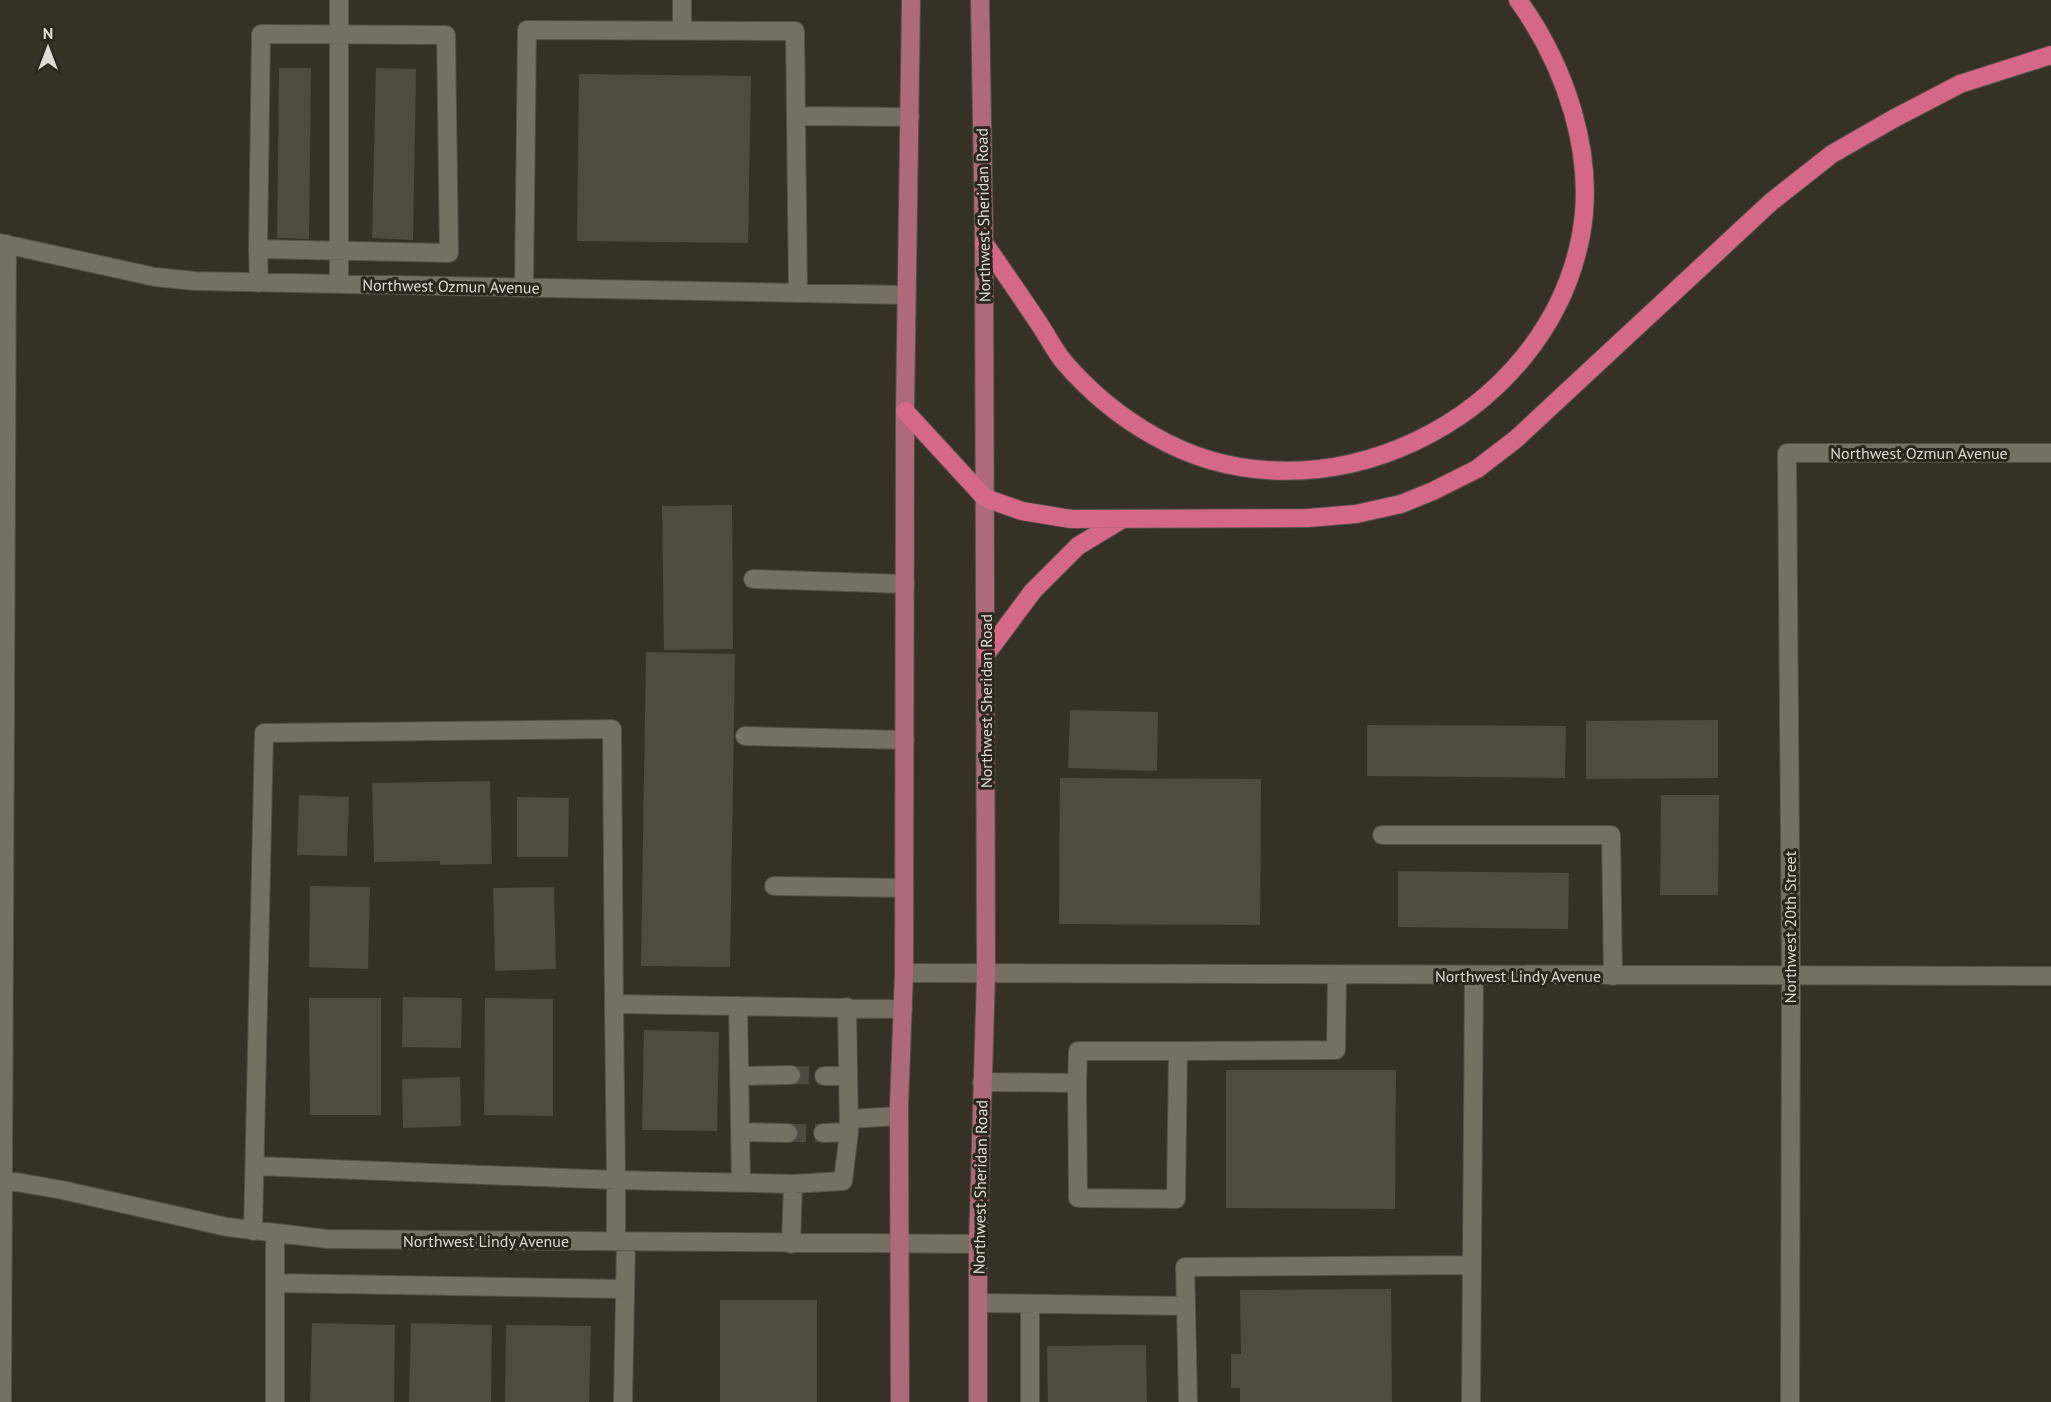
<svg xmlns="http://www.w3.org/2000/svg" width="2051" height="1402" font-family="'PT Sans',sans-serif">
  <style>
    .building { fill: #514a41 }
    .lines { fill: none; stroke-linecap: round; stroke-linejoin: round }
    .minor-tunnel { stroke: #4f4a41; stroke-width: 18; stroke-dasharray: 18 9; stroke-linecap: butt }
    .minor-casing { stroke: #544e47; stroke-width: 20 }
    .major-casing { stroke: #544e47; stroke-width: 20 }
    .highway-casing { stroke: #544e47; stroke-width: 20 }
    .minor { stroke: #766f64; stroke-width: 18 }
    .major { stroke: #af6a79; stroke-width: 18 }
    .highway { stroke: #d56787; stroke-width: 18 }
    .labels { text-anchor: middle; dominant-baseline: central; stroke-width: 6; stroke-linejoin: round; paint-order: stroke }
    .street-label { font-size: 16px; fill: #dedad4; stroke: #2c271d }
  </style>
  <rect width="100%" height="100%" fill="#363127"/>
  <!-- building -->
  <path class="building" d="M 279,68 L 311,68 L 309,239 L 277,238 Z
    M 376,68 L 416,69 L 413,240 L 372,238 Z
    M 579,74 L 751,76 L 748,243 L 577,241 Z
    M 732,505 L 733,649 L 664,650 L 662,506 Z
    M 646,652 L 735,654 L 730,967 L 641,966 Z
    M 1070,710 L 1158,712 L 1157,771 L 1068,768 Z
    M 1718,720 L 1718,778 L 1586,779 L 1586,721 Z
    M 1367,725 L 1566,726 L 1565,778 L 1367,776 Z
    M 1060,778 L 1261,779 L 1260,925 L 1059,924 Z
    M 490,781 L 492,864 L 440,865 L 440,861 L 374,862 L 372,783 Z
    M 299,795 L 349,797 L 347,856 L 297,855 Z
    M 1661,795 L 1719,795 L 1718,895 L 1660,895 Z
    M 517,797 L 569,798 L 568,857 L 517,857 Z
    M 1398,871 L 1569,873 L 1568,929 L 1398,927 Z
    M 310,886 L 370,887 L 368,969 L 309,967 Z
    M 554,887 L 556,969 L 495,971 L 493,888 Z
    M 403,997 L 462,998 L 461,1048 L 402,1047 Z
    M 309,998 L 381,998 L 381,1115 L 310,1115 Z
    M 485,998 L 553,999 L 553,1116 L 484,1115 Z
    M 644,1030 L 719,1032 L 717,1131 L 642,1130 Z
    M 1226,1070 L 1396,1070 L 1395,1209 L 1226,1208 Z
    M 460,1077 L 461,1126 L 403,1128 L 402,1079 Z
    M 1391,1289 L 1392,1402 L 1240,1402 L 1240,1388 L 1231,1388 L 1231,1354 L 1241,1354 L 1240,1290 Z
    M 720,1300 L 817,1300 L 817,1402 L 720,1402 Z
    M 312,1323 L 395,1325 L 394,1402 L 310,1402 Z
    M 411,1323 L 492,1325 L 491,1402 L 409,1402 Z
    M 506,1325 L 591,1326 L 589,1402 L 505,1402 Z
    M 1146,1345 L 1147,1402 L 1048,1402 L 1047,1346 Z"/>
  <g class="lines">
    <!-- minor-tunnel -->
    <path class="minor-tunnel" d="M 791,1075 L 824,1076
      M 788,1133 L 823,1133"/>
    <!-- minor casing -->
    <g class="minor-casing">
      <path id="minor" d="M 682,0 L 682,30
        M 261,34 L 446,35 L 449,253 L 258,249 Z
        M 796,116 L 910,117
        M 0,243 L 155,277 L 195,281 L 906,295
        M 258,249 L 259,283
        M 339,284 L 339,0
        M 524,288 L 527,30 L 795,31 L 798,293
        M 753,579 L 905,584
        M 745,736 L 905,740
        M 1382,835 L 1611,835 L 1613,976
        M 774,886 L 904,888
        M 904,973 L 2051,976
        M 738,1006 L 741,1182
        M 740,1076 L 791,1075
        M 824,1076 L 848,1076
        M 982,1082 L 1077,1083 L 1078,1198 L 1176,1199 L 1178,1051 L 1336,1050 L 1337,975
        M 1077,1083 L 1078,1051 L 1178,1051
        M 849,1119 L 899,1116
        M 741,1132 L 788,1133
        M 823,1133 L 849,1132
        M 255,1166 L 616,1180 L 614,1004
        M 0,1179 L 62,1190 L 227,1227 L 327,1239 L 978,1244
        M 253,1231 L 264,733 L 612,729 L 614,1004 L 903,1009
        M 275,1233 L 275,1402
        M 616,1241 L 616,1180 L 793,1184 L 843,1181 L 849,1132 L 847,1007
        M 791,1244 L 793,1184
        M 275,1283 L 625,1289
        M 978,1303 L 1186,1306 L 1188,1402
        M 1030,1304 L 1030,1402
        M 1186,1306 L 1185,1267 L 1471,1265
        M 2,1402 L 7,244
        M 623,1402 L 626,1242
        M 1471,1402 L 1474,975
        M 1790,1402 L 1791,977 L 1787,453 L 2051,453"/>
    </g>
    <!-- major casing -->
    <g class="major-casing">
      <path id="major" d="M 900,1402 L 899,1106 L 904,973 L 905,411 L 911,0
        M 978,1402 L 978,1244 L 986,974 L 984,243 L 980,0"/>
    </g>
    <!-- highway casing -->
    <g class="highway-casing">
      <path id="highway" d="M 984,243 C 1002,269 1020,295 1038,322 C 1047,335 1054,350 1064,362 C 1089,391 1120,417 1154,436 C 1319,531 1546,421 1581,235 C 1596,154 1565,65 1518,0
        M 905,411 L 985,498 L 1022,511 L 1071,519 L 1308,518 L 1356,514 L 1401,504 L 1433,491 L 1477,469 L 1516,439 L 1771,202 L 1832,154 L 1893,119 L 1960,84 L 2051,55
        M 986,654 L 1033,591 L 1078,546 L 1121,520"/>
    </g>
    <!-- minor -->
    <use href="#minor" class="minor"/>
    <!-- major -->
    <use href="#major" class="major"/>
    <!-- highway -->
    <use href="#highway" class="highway"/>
  </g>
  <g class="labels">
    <!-- street labels -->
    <g class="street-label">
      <text transform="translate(983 215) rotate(-91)">Northwest Sheridan Road</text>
      <text transform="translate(451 286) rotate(1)">Northwest Ozmun Avenue</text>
      <text x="1919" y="453">Northwest Ozmun Avenue</text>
      <text transform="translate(986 701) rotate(-90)">Northwest Sheridan Road</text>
      <text transform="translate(1790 927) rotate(-90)">Northwest 20th Street</text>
      <text x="1518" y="976">Northwest Lindy Avenue</text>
      <text transform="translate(980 1187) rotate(-89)">Northwest Sheridan Road</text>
      <text x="486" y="1241">Northwest Lindy Avenue</text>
    </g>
  </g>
  <!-- north arrow -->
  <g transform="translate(48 48)" stroke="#2c271d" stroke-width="4.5" paint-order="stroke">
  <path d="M0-4.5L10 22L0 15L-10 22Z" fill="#dedad4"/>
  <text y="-9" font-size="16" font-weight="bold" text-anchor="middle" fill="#dedad4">N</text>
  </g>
</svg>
